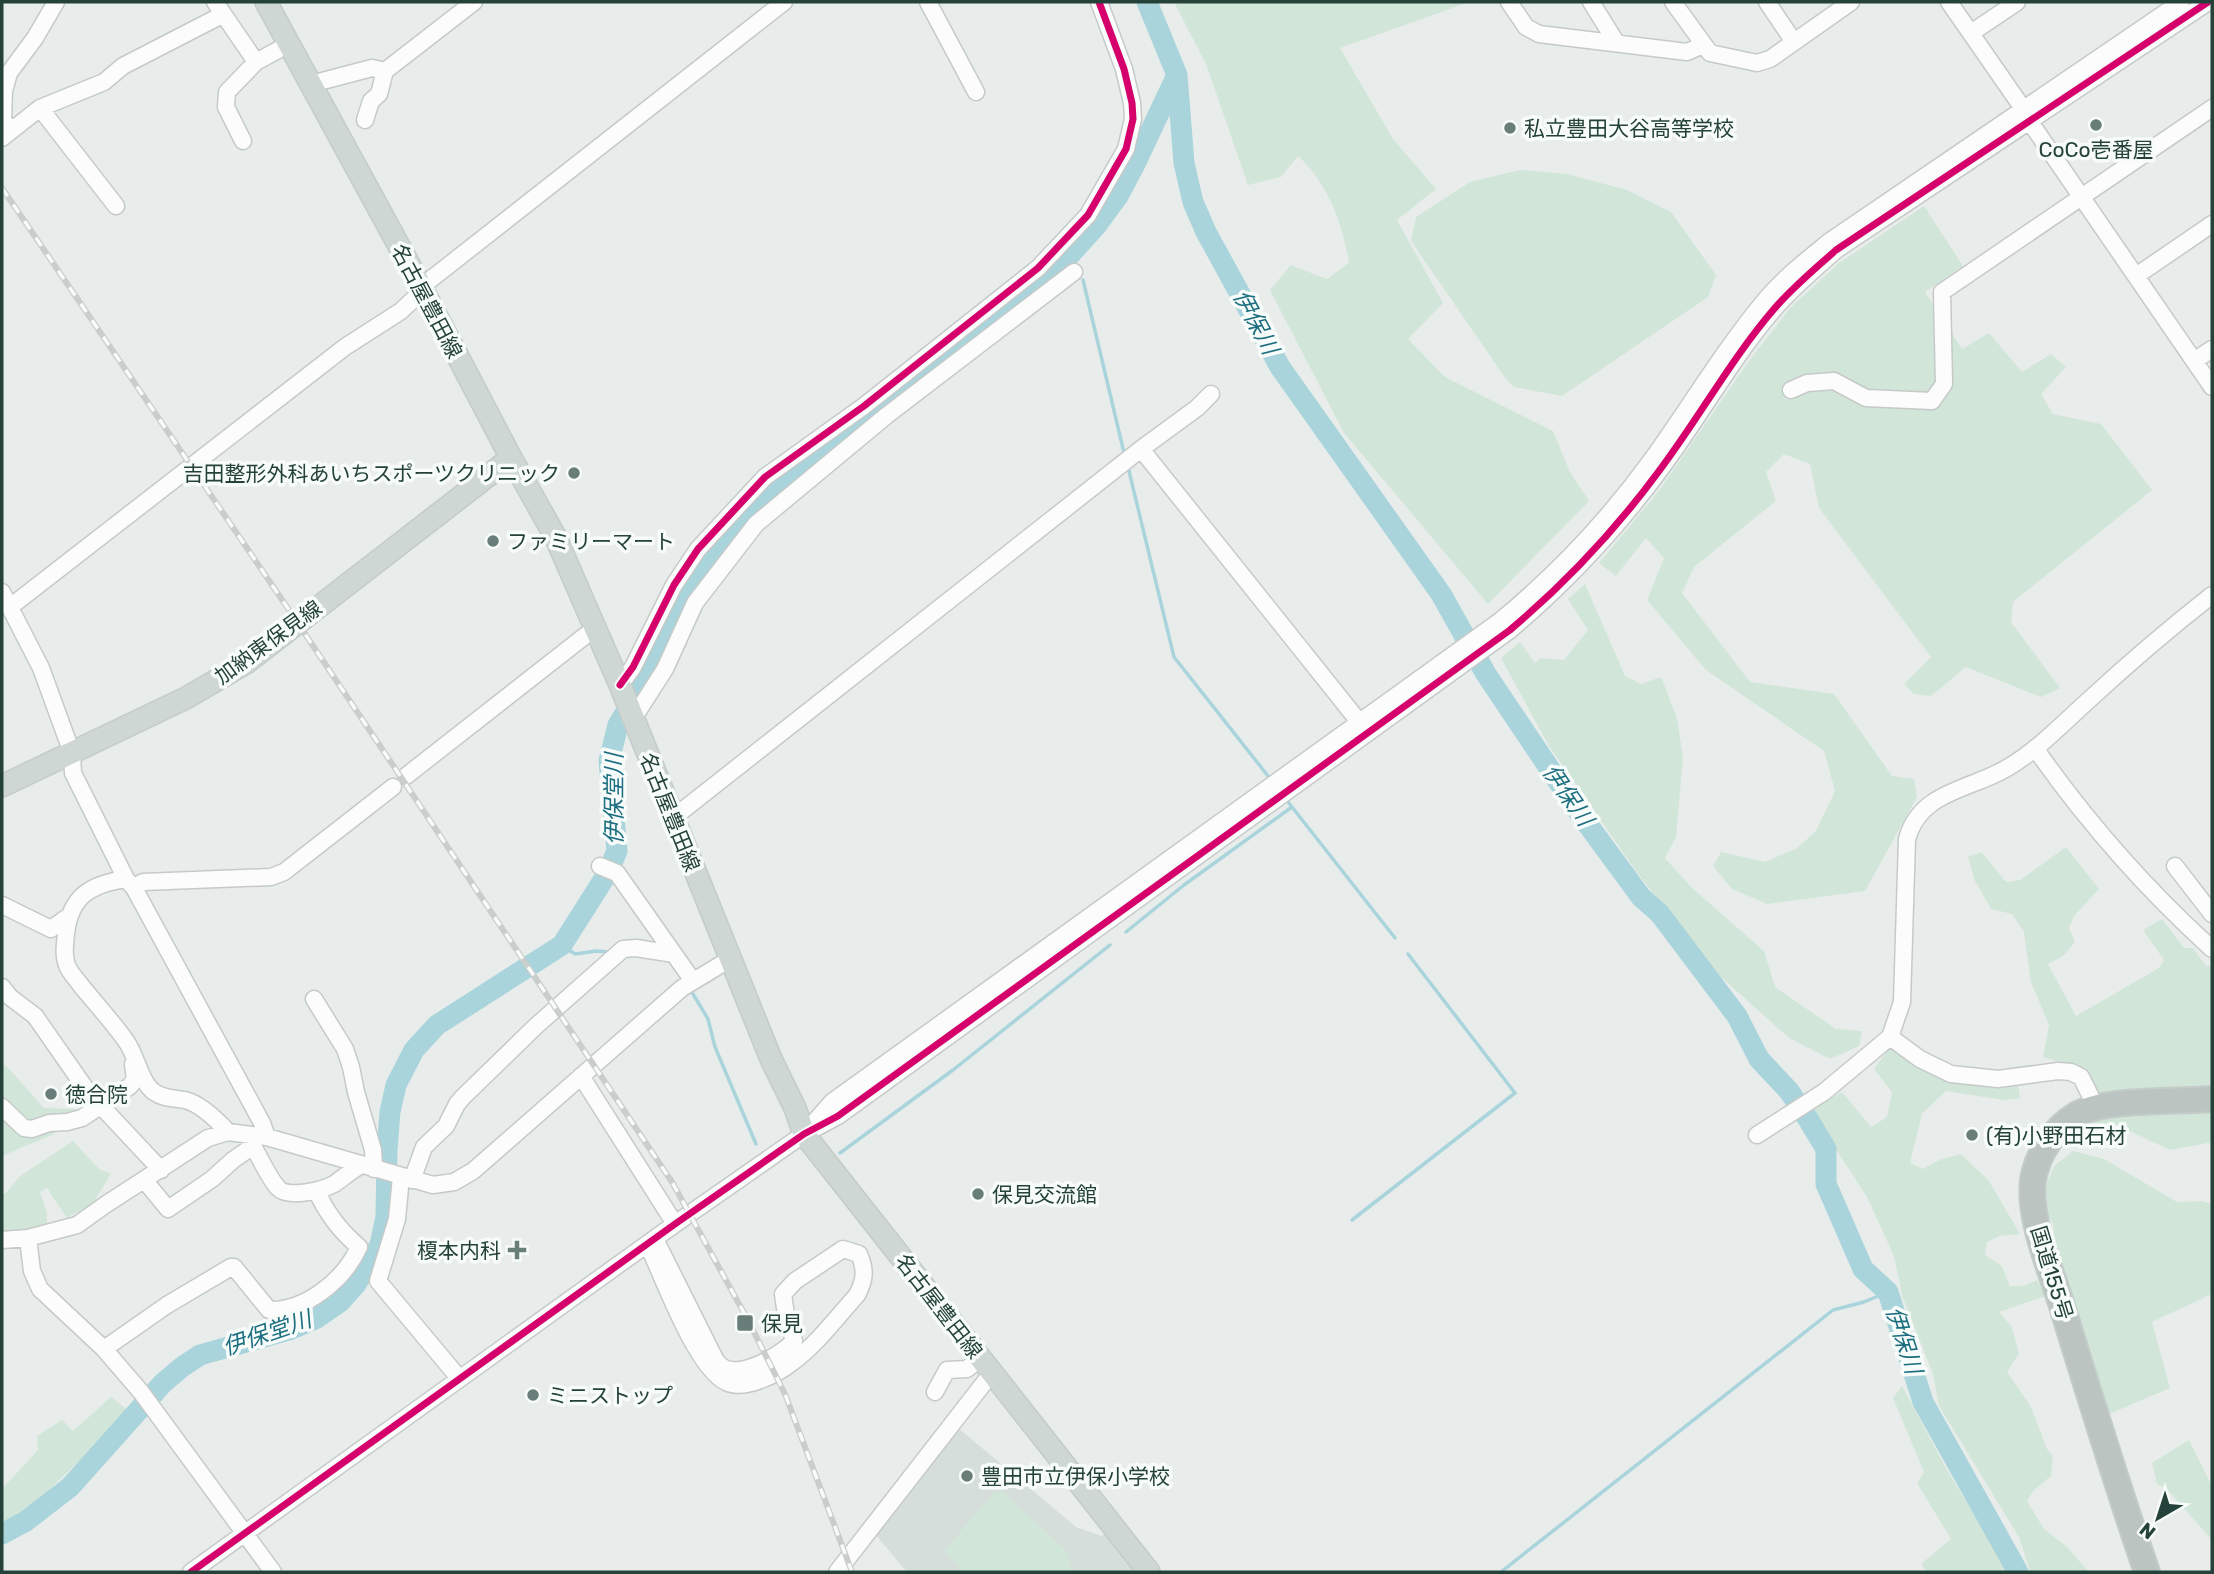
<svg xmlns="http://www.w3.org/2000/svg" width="2214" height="1574" font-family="Rubik,'Noto Sans JP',sans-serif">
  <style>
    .built { fill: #d6dedb }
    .green { fill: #d1e6d8 }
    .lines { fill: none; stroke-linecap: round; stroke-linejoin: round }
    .stream { stroke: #a9d4db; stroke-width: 3.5 }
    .river { stroke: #a9d4db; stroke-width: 21 }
    .minor-casing { stroke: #c5cac8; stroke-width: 19 }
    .major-casing { stroke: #c3ccc9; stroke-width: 24 }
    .highway-casing { stroke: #c3ccc9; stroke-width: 28 }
    .minor { stroke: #fcfcfc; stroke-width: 16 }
    .major { stroke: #cfd7d5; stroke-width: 21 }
    .highway { stroke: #bcc4c2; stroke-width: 24 }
    .rail-casing { stroke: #c9cdcc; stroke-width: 6 }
    .rail { stroke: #f7fbf9; stroke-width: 3.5; stroke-dasharray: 10; stroke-linecap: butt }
    .cycleway-casing { stroke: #f7fbf9; stroke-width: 11 }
    .cycleway { stroke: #d6006c; stroke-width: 7 }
    .poi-dot { fill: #697e78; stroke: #f7fbf9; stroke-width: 2.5 }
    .labels { text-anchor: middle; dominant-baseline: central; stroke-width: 7; stroke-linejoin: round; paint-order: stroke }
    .poi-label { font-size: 21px; fill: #24423a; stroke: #f7fbf9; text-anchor: start }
    .street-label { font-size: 21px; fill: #24423a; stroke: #f7fbf9 }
    .water-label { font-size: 23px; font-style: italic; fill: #1c6f80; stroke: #f7fbf9 }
  </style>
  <rect width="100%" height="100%" fill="#e8edeb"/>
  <!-- built -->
  <path class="built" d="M 956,1426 L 1076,1527 L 1102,1536 L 1107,1531 L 1137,1572 L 907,1572 L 875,1534 Z"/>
  <!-- green -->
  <path class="green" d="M 1174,2 L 1462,2 L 1464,4 L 1340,48 L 1393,139 L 1436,189 L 1397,220 L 1443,303 L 1408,339 L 1445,377 L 1553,431 L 1570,472 L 1589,501 L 1488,604 L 1344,433 L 1270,290 L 1291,265 L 1327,279 L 1349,263 C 1343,225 1328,183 1298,156 L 1281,177 L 1248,185 L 1206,64 Z
    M 1520,170 L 1567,174 L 1627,190 L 1671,212 L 1716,275 L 1708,297 L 1562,396 L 1514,387 L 1506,379 L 1411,241 L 1416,217 L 1470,182 Z
    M 1924,206 L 1963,266 L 1925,292 L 1962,349 L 1989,333 L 2022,372 L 2051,354 L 2066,367 L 2041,394 L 2053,414 L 2101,424 L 2152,490 L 2013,602 L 2011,622 L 2060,688 L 2041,697 L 1966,667 L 1931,696 L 1914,694 L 1904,684 L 1931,657 L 1819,508 L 1810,464 L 1784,454 L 1766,472 L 1776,501 L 1694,567 L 1682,593 L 1750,682 L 1834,694 L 1892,776 L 1914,779 L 1917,797 L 1865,891 L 1767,904 L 1732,889 L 1713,866 L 1721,852 L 1764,862 L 1796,849 L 1816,831 L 1835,791 L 1824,751 L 1706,670 L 1647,600 L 1664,558 L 1646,538 L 1616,576 L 1599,563 L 1658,492 L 1749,361 L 1791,307 L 1839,263 Z
    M 1585,584 L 1625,676 L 1641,684 L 1661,677 L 1677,718 L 1683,758 L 1676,837 L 1665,858 L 1691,887 L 1764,951 L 1775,987 L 1836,1029 L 1862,1031 L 1859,1046 L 1830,1059 L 1789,1038 L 1712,969 L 1636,871 L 1549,746 L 1501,658 L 1520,642 L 1535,663 L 1540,658 L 1564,660 L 1588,630 L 1568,599 Z
    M 2066,847 L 2099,889 L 2074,916 L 2069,928 L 2075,942 L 2063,956 L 2048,964 L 2076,1016 L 2159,968 L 2164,960 L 2143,930 L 2162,919 L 2184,948 L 2193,948 L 2206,966 L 2212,966 L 2212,1088 L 2175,1088 L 2102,1094 L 2090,1084 L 2076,1066 L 2043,1057 L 2049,1025 L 2031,982 L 2024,932 L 2012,914 L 1991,909 L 1975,881 L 1968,857 L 1981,852 L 2006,882 L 2020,880 Z
    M 1889,1048 L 1949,1080 L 1983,1087 L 2018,1085 L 2020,1098 L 2004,1100 L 1946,1091 L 1922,1114 L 1910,1163 L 1923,1169 L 1942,1159 L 1961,1154 L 1989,1181 L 2020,1234 L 2000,1236 L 1987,1242 L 1985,1255 L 2002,1266 L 2010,1286 L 2024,1286 L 2037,1280 L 2046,1296 L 1999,1312 L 2012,1327 L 2019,1354 L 2007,1372 L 2030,1405 L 2047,1449 L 2053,1456 L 2051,1476 L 2034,1490 L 2027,1501 L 2044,1529 L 2066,1546 L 2089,1572 L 2030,1571 L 2019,1537 L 1939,1406 L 1933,1374 L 1903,1298 L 1894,1256 L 1867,1197 L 1828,1137 L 1814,1108 L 1842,1092 L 1871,1127 L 1887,1117 L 1892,1092 L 1874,1069 Z
    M 2,1063 L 11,1071 L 44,1108 L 75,1109 L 78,1115 L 58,1120 L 54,1134 L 2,1156 Z
    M 2212,1110 L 2212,1144 L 2208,1143 L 2170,1150 L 2117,1125 L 2088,1132 L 2085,1124 L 2110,1116 Z
    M 73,1141 L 99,1169 L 111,1174 L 93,1203 L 67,1218 L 47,1188 L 40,1192 L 47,1212 L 47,1223 L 34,1231 L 2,1233 L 2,1194 L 6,1193 L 20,1176 Z
    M 2073,1151 L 2104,1159 L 2177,1202 L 2201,1201 L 2212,1204 L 2212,1294 L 2152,1322 L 2170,1388 L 2109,1414 L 2055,1243 L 2053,1224 L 2046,1211 L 2042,1192 L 2055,1165 Z
    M 1902,1386 L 1947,1470 L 2009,1572 L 1927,1572 L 1921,1564 L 1951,1539 L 1917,1483 L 1924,1472 L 1893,1398 Z
    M 111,1397 L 130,1412 L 24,1514 L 2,1527 L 2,1489 L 38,1450 L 37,1436 L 62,1420 L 73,1431 Z
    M 2189,1440 L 2212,1486 L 2212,1540 L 2167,1489 L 2157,1484 L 2152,1463 Z
    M 1002,1491 L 1068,1552 L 1072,1572 L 963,1572 L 944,1551 L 994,1493 Z"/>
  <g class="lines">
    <!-- stream -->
    <path class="stream" d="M 1083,280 L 1125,457
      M 1128,467 L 1174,657 L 1272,781
      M 1285,798 L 1292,807
      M 1126,932 L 1184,885 L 1292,807 L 1395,938
      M 562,945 L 575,954 L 596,951 L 610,952
      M 690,989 L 708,1019 L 715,1047 L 756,1144
      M 840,1153 L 953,1070 L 1110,945
      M 1352,1220 L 1515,1093 L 1408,954
      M 1501,1572 L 1833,1310 L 1864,1302 L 1888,1292"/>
    <!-- river -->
    <path class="river" d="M 1147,2 L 1177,75 L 1184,163 L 1193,202 L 1206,232 L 1280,367 L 1441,594 L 1486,674 L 1580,814 L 1641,897 L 1660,914 L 1737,1016 L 1759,1059 L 1789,1091 L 1808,1119 L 1826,1149 L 1826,1184 L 1863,1269 L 1888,1292 L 1923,1402 L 2018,1572
      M 2,1534 L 26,1521 L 70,1487 L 163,1383 L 182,1367 L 200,1355 L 289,1330 L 317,1318 L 340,1302 L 356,1284 L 380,1245 L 386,1217 L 387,1150 L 390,1112 L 396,1085 L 414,1050 L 437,1025 L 562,945 L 607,874 L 617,851 L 609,761 L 618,725 L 652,669 L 668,627 L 701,568 L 737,524 L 768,496 L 939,364 L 1067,258 L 1096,226 L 1118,196 L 1135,164 L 1177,75"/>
    <!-- minor casing -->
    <g class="minor-casing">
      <path id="minor" d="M 215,2 L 256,62 L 289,44
        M 928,2 L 976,92
        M 1509,2 L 1526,27 L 1539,34 L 1687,52 L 1703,45
        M 1591,2 L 1616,42
        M 1673,2 L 1710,53 L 1757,63 L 1770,59 L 1851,2
        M 1767,2 L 1794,42
        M 1949,2 L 2024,110
        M 1971,33 L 2017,2
        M 311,84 L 372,68 L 385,71 L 474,2
        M 40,108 L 116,206
        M 365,120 L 371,101 L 379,94 L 385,71
        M 2030,122 L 2212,387
        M 11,130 L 3,120 L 4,91 L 9,73 L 35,38 L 56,2
        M 2,138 L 40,108 L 104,82 L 123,66 L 222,15
        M 243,141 L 226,107 L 227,92 L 256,62
        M 2136,276 L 2212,224
        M 421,287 L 784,2
        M 2194,361 L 2212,349
        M 1791,390 L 1807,383 L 1834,381 L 1866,398 L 1932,401 L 1944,384 L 1942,292 L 2212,108
        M 1141,449 L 1360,723
        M 2,592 L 41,668 L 72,753 L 73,773 L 126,879 L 134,888 L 262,1123 L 267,1137
        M 10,607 L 345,347 L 401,311 L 423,290
        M 620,685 L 633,667 L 674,585 L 698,549 L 765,477 L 864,406 L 1038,268 L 1088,215 L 1126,149 L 1133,119 L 1132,103 L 1124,69 L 1099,2
        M 633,719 L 665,669 L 695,603 L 756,524 L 886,416 L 1074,272
        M 2035,748 C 2086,821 2146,889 2212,949
        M 406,776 L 595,628
        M 673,818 L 1141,449 L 1197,408 L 1211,394
        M 600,866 L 617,873 L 693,981
        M 2175,866 L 2212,914
        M 126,879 C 91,884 70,896 66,934 C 65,944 63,955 67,965 C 69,972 75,977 79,983 C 94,1002 112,1021 126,1041 C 137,1056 140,1082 154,1092 C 164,1099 174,1098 185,1100 C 201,1104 217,1120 228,1132
        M 134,888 L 143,882 L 271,877 L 284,872 L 393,787
        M 2,905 L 51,929 L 69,916
        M 2,987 L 10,997 L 35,1016 L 88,1092 L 161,1170
        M 314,999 L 345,1049 L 351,1067 L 356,1092 L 373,1150 L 374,1169
        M 1890,1037 L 1920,1059 L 1951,1074 L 1998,1079 L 2058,1071 L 2071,1072 L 2081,1077 L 2096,1107
        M 581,1076 L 675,1224
        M 2,1107 L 24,1128 L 32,1129 L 49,1123 L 67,1122 L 82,1118 L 130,1086 L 135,1079 L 133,1064
        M 810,1127 L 832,1102 L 1500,621 C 1558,573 1609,519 1653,458 C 1691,405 1725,348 1767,298 C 1786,276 1808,259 1830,241 L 2181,2
        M 1757,1135 L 1824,1092 L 1890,1037 L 1902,1002 L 1907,839 C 1920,791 1970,790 2007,768 C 2038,750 2063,723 2090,699 C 2129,663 2170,628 2212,595
        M 401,1177 L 397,1219 L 378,1281 L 459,1378
        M 412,1180 L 424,1147 L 446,1126 L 457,1104 L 463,1097 L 536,1026 L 623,949 L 636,948 L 674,954
        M 145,1181 L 168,1209 L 212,1179 L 233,1160 L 253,1146 C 260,1158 269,1178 278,1188 C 288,1199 323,1190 334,1184 C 343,1178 351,1171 361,1165
        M 28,1238 L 32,1271 L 40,1289 L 104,1349 L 141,1392 L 273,1572
        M 2,1240 L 28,1238 L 77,1225 L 105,1205 L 208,1138 L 228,1132 L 267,1137 L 433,1185 L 454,1182 L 473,1171 L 682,988 L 730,959
        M 648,1245 C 663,1277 696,1368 726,1382 C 745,1392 779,1373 794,1361 C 817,1344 838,1316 857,1295 C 865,1280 866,1270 859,1254 L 843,1249 L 795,1281 L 783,1294 L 786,1315 L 794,1341 C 781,1355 738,1381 720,1365 C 716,1362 713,1355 711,1351 L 655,1239
        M 104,1349 L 167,1305 L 231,1267 L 234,1267 L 269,1310 C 306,1311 344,1280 359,1247 C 340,1231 327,1214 317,1192
        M 935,1392 L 947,1370 L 967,1369 L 979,1359
        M 191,1572 L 675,1224 L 804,1134 L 838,1116 L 1510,630 C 1568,581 1614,532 1659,471 C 1699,418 1731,359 1774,309 C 1793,287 1815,269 1836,250 L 2208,2
        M 837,1572 L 991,1374"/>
    </g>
    <!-- major casing -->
    <g class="major-casing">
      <path id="major" d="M 266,2 L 423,290 L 511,458 L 555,536 L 620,685 L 771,1059 L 795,1108 L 804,1134 L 1149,1572
        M 2,786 L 186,698 L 246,663 L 511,458"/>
    </g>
    <!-- highway casing -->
    <g class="highway-casing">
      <path id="highway" d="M 2147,1572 C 2116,1483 2089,1393 2061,1303 C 2050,1268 2028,1217 2033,1180 C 2037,1155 2054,1128 2076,1115 C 2104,1098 2178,1102 2212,1099"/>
    </g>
    <!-- minor -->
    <use href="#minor" class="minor"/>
    <!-- major -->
    <use href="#major" class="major"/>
    <!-- highway -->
    <use href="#highway" class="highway"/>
    <!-- rail casing -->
    <g class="rail-casing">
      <path id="rail" d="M 2,188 L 287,607 L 672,1182 L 749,1322 L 785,1394 L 852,1572"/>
    </g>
    <!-- rail -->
    <use href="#rail" class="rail"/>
    <!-- cycleway casing -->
    <g class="cycleway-casing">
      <path id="cycleway" d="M 620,685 L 633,667 L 674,585 L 698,549 L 765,477 L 864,406 L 1038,268 L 1088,215 L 1126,149 L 1133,119 L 1132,103 L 1124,69 L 1099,2
        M 191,1572 L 675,1224 L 804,1134 L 838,1116 L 1510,630 C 1568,581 1614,532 1659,471 C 1699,418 1731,359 1774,309 C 1793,287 1815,269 1836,250 L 2208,2"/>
    </g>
    <!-- cycleway -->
    <use href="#cycleway" class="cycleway"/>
  </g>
  <!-- markers -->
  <g class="poi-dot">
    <circle cx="2096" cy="125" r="7"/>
    <circle cx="1510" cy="128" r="7"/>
    <circle cx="574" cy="473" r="7"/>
    <circle cx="493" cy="541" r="7"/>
    <circle cx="51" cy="1094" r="7"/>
    <circle cx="1972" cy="1135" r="7"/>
    <circle cx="978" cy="1194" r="7"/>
    <path d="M513.5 1239.5h7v7h7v7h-7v7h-7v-7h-7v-7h7z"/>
    <rect x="736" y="1314" width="18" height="18" rx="3.5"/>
    <circle cx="533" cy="1395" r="7"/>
    <circle cx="967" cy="1476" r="7"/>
  </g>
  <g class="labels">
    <!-- poi labels -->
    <g class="poi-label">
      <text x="1524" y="128">私立豊田大谷高等学校</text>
      <text x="2096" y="149" text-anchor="middle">CoCo壱番屋</text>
      <text x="560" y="473" text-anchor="end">吉田整形外科あいちスポーツクリニック</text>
      <text x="507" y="541">ファミリーマート</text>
      <text x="65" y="1094">徳合院</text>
      <text x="1986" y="1135">(有)小野田石材</text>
      <text x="992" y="1194">保見交流館</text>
      <text x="501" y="1250" text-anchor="end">榎本内科</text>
      <text x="761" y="1323">保見</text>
      <text x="547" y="1395">ミニストップ</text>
      <text x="981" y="1476">豊田市立伊保小学校</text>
    </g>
    <!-- street labels -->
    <g class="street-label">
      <text transform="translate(427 301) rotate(62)">名古屋豊田線</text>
      <text transform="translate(268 642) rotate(-36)">加納東保見線</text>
      <text transform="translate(670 812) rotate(68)">名古屋豊田線</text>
      <text transform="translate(2052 1273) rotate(73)">国道155号</text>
      <text transform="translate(939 1306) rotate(52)">名古屋豊田線</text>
    </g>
    <!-- water labels -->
    <g class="water-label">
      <text transform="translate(1256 322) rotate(62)">伊保川</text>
      <text transform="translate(1568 795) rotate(55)">伊保川</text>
      <text transform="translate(614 799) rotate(-90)">伊保堂川</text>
      <text transform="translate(267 1333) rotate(-19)">伊保堂川</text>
      <text transform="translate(1904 1340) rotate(72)">伊保川</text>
    </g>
  </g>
  <!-- border -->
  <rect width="2214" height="1574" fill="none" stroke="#24423a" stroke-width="7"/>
  <!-- north arrow -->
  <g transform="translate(2158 1518) rotate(219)" stroke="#f7fbf9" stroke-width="5" paint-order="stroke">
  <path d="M0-5L12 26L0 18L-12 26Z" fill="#24423a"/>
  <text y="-10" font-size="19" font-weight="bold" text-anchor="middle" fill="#24423a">N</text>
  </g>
</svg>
